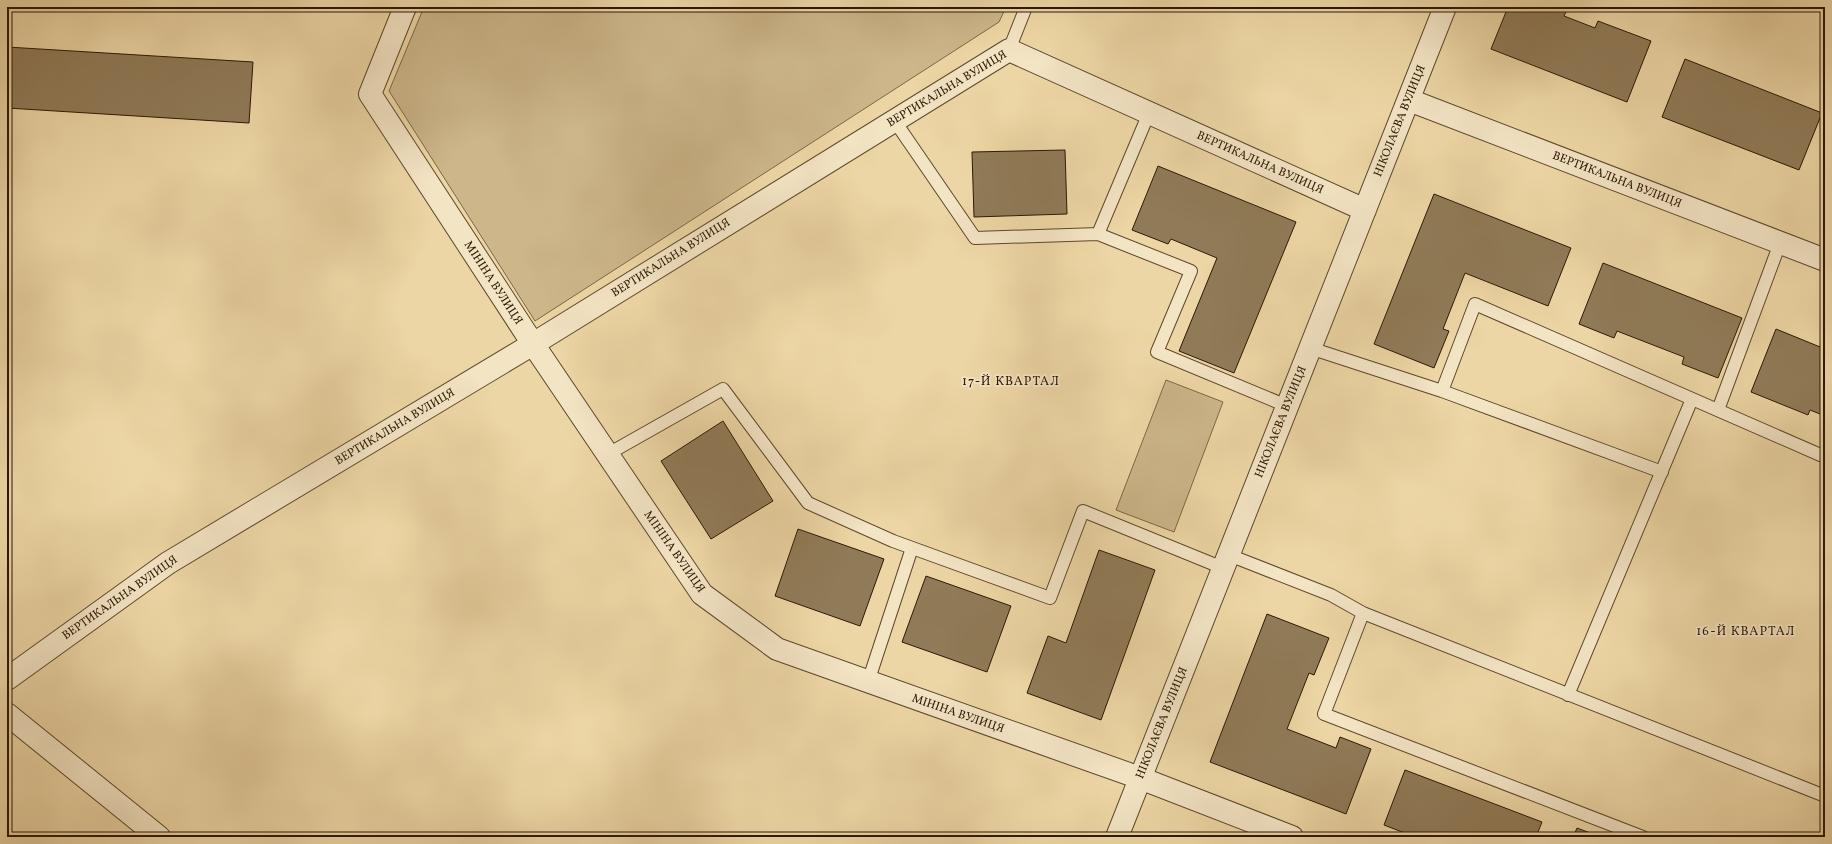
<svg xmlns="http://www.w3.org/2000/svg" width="1832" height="844" font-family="Vollkorn,serif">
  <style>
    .green { fill: #ccb68a; stroke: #7c6747 }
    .building { fill: #907b58; stroke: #2c1804 }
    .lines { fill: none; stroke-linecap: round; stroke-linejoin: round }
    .lane-casing { stroke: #5c482c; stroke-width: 14 }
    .street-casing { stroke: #5c482c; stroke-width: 24 }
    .lane { stroke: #f3e4c4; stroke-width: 12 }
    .street { stroke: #f3e4c4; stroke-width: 22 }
    .labels { text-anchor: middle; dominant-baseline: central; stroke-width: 3.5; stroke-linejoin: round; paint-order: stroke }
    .street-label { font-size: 12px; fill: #2c1804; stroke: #f3e4c4 }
    .neighbourhood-label { font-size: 13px; letter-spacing: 1px; fill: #2c1804; stroke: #f3e4c4 }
  </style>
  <rect width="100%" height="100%" fill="#edd6a5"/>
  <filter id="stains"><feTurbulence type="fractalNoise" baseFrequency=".005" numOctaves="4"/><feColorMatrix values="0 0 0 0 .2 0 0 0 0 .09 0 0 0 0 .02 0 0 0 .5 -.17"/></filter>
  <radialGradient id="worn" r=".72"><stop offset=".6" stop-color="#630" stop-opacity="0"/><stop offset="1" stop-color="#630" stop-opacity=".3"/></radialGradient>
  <!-- green -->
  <path class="green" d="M 424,7 L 1006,7 L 999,22 L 535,321 L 389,91 Z
    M 1166,380 L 1223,402 L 1174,532 L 1116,510 Z"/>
  <!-- building -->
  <path class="building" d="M 1508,7 L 1568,7 L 1564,16 L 1595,28 L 1598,21 L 1651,41 L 1627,102 L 1491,49 Z
    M 7,47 L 253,62 L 249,123 L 7,108 Z
    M 1685,59 L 1822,113 L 1799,170 L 1662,117 Z
    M 1065,150 L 1067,214 L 974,217 L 972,152 Z
    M 1158,166 L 1296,222 L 1234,373 L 1179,351 L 1217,258 L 1171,239 L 1168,244 L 1132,230 Z
    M 1434,194 L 1571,248 L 1548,306 L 1465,273 L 1443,329 L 1449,331 L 1434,368 L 1374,344 Z
    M 1603,263 L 1742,318 L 1718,378 L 1682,364 L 1684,357 L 1617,331 L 1614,338 L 1579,324 Z
    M 1776,329 L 1825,349 L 1825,416 L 1810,410 L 1808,415 L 1751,392 Z
    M 723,421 L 773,501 L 711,539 L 661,461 Z
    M 798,529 L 884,559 L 860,626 L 775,596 Z
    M 1099,550 L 1155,570 L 1101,720 L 1027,693 L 1048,636 L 1066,643 Z
    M 926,576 L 1011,606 L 987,672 L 902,642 Z
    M 1267,614 L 1329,638 L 1314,675 L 1309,673 L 1287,729 L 1336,748 L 1340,737 L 1371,749 L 1346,814 L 1210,762 Z
    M 1405,770 L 1542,822 L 1536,837 L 1415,837 L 1384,825 Z
    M 1577,828 L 1601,837 L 1573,837 Z"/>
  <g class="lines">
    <!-- lane casing -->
    <g class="lane-casing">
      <path id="lane" d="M 1009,50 L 1026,7
        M 1149,113 L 1098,234 L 1191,271 L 1157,352 L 1287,406
        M 894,120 L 975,238 L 1098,234
        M 1310,348 L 1442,391 L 1662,472
        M 1442,391 L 1475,304 L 1825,457
        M 1718,410 L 1780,243
        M 608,454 L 723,389 L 808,503 L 893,541 L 1050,598 L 1083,511 L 1223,568
        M 1229,555 L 1331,595 L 1363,613 L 1324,714 L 1643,837
        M 1363,613 L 1825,796
        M 868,682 L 912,548
        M 1568,695 L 1692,399"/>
    </g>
    <!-- street casing -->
    <g class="street-casing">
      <path id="street" d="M 405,7 L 370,94 L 533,344 L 702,594 L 777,649 L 1140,778 L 1292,837
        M 1409,100 L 1825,260
        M 7,679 L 168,563 L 533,344 L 1009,50 L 1365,210
        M 7,714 L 159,837
        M 1117,837 L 1445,7"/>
    </g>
    <!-- lane -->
    <use href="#lane" class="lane"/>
    <!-- street -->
    <use href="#street" class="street"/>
  </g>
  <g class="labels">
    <!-- street labels -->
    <g class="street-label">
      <text transform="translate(947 89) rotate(-31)">ВЕРТИКАЛЬНА ВУЛИЦЯ</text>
      <text transform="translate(1400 121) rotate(-68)">НІКОЛАЄВА ВУЛИЦЯ</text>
      <text transform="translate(1260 163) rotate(24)">ВЕРТИКАЛЬНА ВУЛИЦЯ</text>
      <text transform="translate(1617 180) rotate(21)">ВЕРТИКАЛЬНА ВУЛИЦЯ</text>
      <text transform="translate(671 258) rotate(-32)">ВЕРТИКАЛЬНА ВУЛИЦЯ</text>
      <text transform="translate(493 283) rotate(57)">МІНІНА ВУЛИЦЯ</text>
      <text transform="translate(1281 422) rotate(-68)">НІКОЛАЄВА ВУЛИЦЯ</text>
      <text transform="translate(395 427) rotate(-31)">ВЕРТИКАЛЬНА ВУЛИЦЯ</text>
      <text transform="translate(674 552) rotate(55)">МІНІНА ВУЛИЦЯ</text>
      <text transform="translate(120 598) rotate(-35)">ВЕРТИКАЛЬНА ВУЛИЦЯ</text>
      <text transform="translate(958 714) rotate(19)">МІНІНА ВУЛИЦЯ</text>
      <text transform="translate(1162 723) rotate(-68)">НІКОЛАЄВА ВУЛИЦЯ</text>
    </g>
    <!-- neighbourhood labels -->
    <g class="neighbourhood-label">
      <text x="1011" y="382">17-Й КВАРТАЛ</text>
      <text x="1746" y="632">16-Й КВАРТАЛ</text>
    </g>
  </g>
  <!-- margin -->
  <rect width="1832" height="844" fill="none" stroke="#edd6a5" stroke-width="24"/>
  <rect x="8" y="8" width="1816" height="828" fill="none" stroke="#2c1804" stroke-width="2"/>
  <rect x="12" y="12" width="1808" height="820" fill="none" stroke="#2c1804"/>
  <rect width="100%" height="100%" filter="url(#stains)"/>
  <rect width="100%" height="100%" fill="url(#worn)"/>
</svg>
